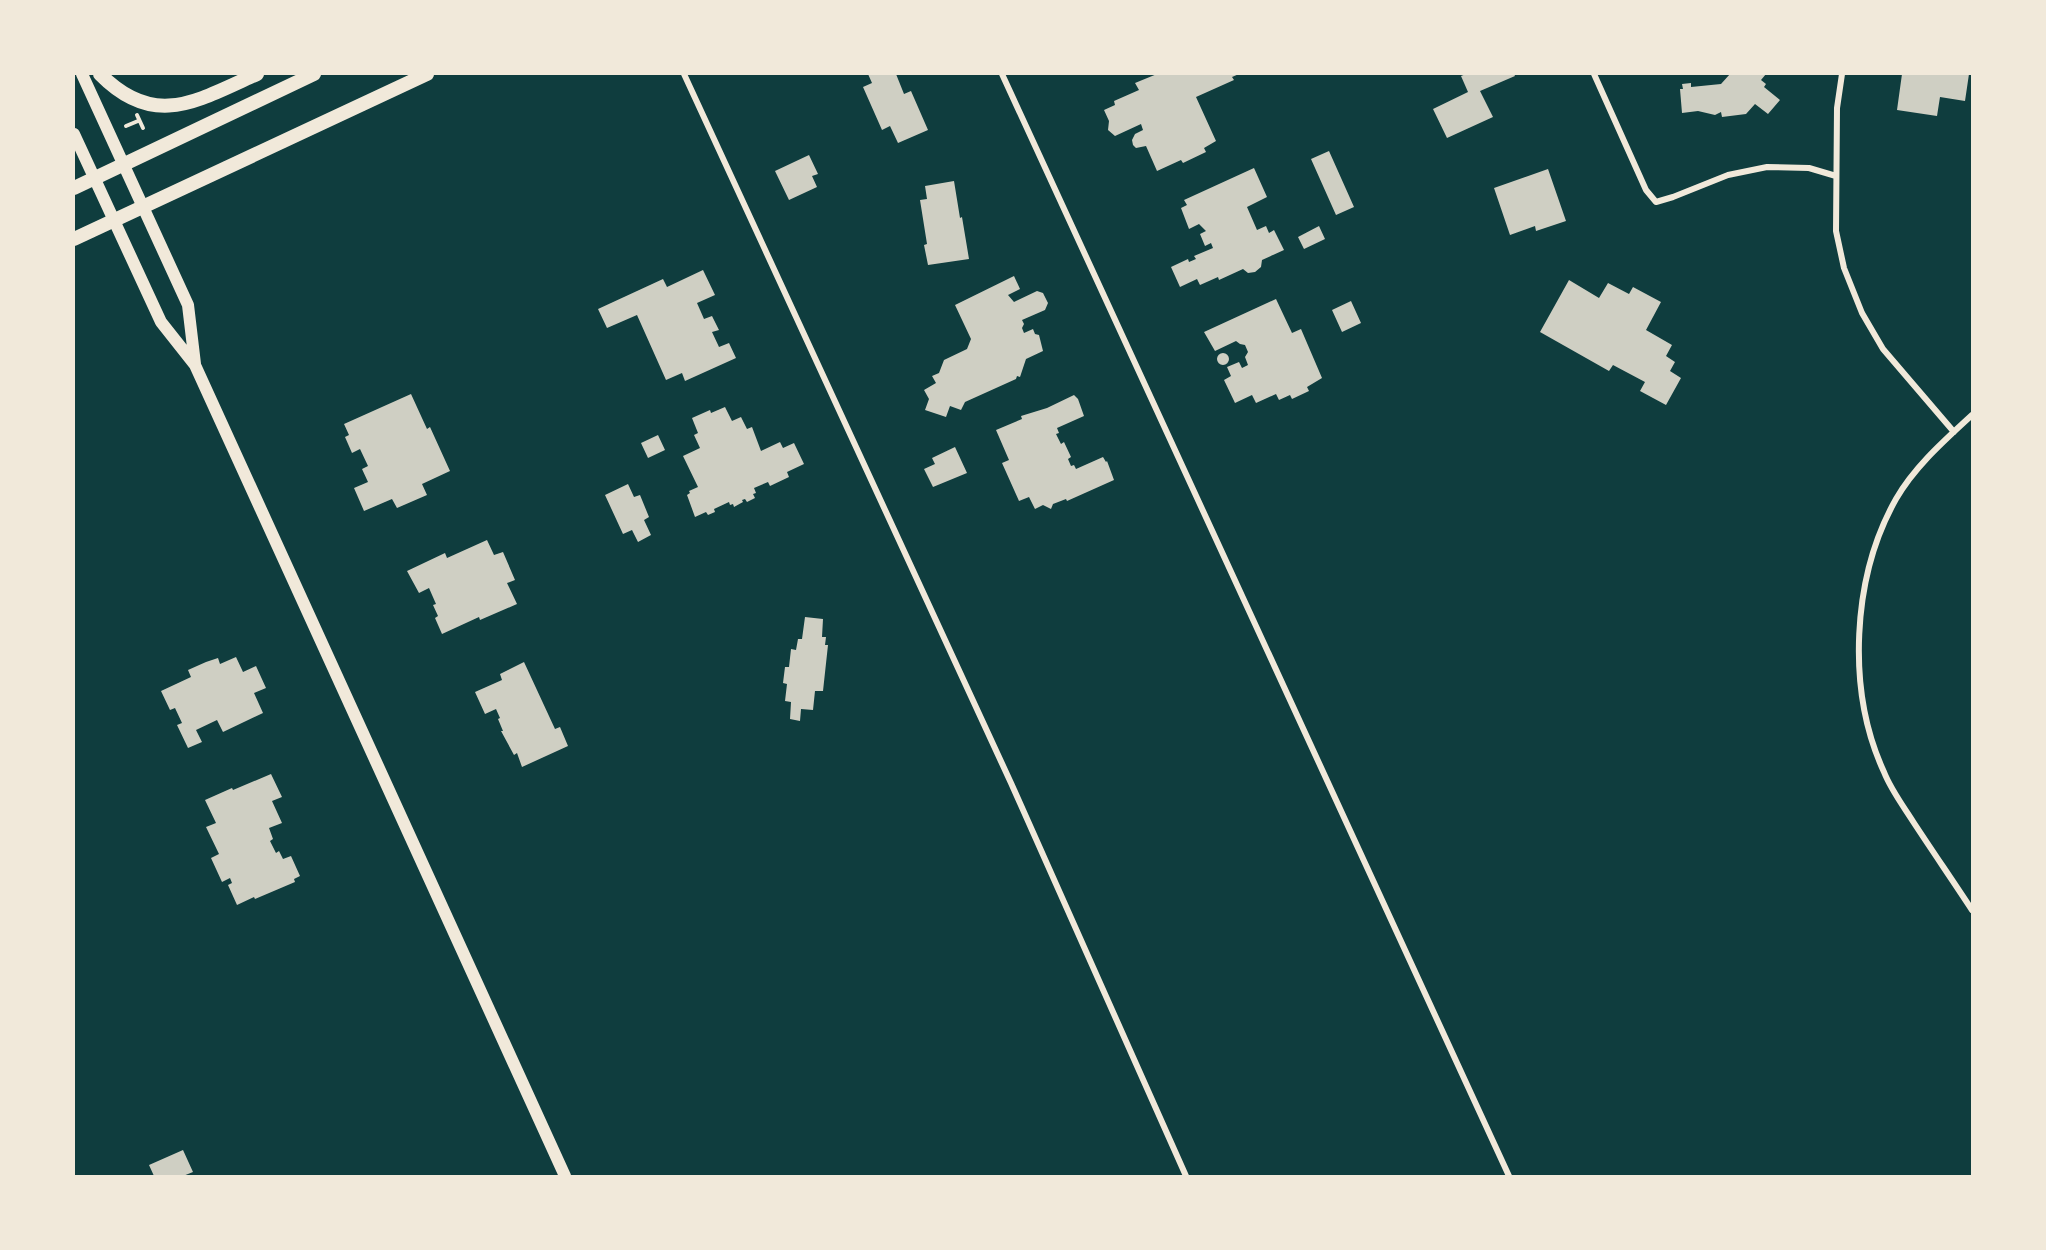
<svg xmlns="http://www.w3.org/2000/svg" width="2046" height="1250" font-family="'DM Sans',sans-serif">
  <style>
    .building { fill: #cfcfc3 }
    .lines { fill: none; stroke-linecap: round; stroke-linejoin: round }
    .path { stroke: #f1e9da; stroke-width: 4 }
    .minor { stroke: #f1e9da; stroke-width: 6 }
    .secondary { stroke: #f1e9da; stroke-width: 12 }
    .primary { stroke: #f1e9da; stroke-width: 14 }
  </style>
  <rect width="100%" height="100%" fill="#0f3d3e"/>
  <!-- building -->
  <path class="building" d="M 868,74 L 896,74 L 904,94 L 911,91 L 928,130 L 898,143 L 890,126 L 882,130 L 863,87 L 872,83 Z
    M 1157,74 L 1239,74 L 1232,77 L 1234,80 L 1196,97 L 1216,141 L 1204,148 L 1206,152 L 1183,163 L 1181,160 L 1157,171 L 1146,146 L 1136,148 L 1133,145 L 1132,140 L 1135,134 L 1143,130 L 1141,124 L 1115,136 L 1108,130 L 1109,121 L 1104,110 L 1115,105 L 1114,101 L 1139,90 L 1135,83 Z
    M 1466,74 L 1514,74 L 1515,76 L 1480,91 L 1493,117 L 1447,138 L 1433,109 L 1468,92 L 1461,76 Z
    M 1730,74 L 1766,74 L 1761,80 L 1766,84 L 1764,87 L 1780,100 L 1768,114 L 1755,104 L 1746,114 L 1722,117 L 1721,112 L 1715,115 L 1698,111 L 1682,113 L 1680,89 L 1683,89 L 1682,84 L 1691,83 L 1691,87 L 1721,84 Z
    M 1902,74 L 1969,74 L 1965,101 L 1940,97 L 1937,116 L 1897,110 Z
    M 1329,151 L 1354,207 L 1336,215 L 1311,159 Z
    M 809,155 L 818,174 L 812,176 L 817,187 L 789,200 L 775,171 Z
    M 1254,168 L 1267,197 L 1247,207 L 1257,230 L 1266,226 L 1269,233 L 1274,230 L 1284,250 L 1262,260 L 1261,267 L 1255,272 L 1248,273 L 1243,269 L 1219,280 L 1218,277 L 1200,285 L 1197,279 L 1180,287 L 1171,267 L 1188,259 L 1189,262 L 1196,259 L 1194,256 L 1213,248 L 1211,243 L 1205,246 L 1200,234 L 1206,231 L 1199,224 L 1189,229 L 1181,208 L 1187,205 L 1184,200 Z
    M 1548,169 L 1566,221 L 1536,231 L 1535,226 L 1510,235 L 1494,188 Z
    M 954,181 L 960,218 L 962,217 L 969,259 L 928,265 L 924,245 L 927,244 L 920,200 L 927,199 L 925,186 Z
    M 1319,226 L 1325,239 L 1304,249 L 1298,237 Z
    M 703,270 L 715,295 L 697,303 L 704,319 L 712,316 L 719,330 L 712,332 L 719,347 L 729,343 L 736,358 L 685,381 L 682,373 L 666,380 L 637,315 L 607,328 L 598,309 L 663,279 L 667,287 Z
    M 1014,276 L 1020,289 L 1008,295 L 1014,302 L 1037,291 L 1043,293 L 1048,303 L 1045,310 L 1022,320 L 1024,324 L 1022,328 L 1024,333 L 1033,329 L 1035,334 L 1039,335 L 1043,351 L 1026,359 L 1020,377 L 1017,376 L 1016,379 L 965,402 L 961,410 L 950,406 L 946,417 L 925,410 L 929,399 L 924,390 L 936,383 L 932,376 L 939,373 L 944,360 L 967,349 L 971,339 L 955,305 Z
    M 1569,280 L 1599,298 L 1608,283 L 1629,294 L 1633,287 L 1661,302 L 1646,330 L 1672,345 L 1666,356 L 1675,362 L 1670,371 L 1681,378 L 1666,405 L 1640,391 L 1645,382 L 1613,365 L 1609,371 L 1540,332 Z
    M 1276,299 L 1292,333 L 1301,329 L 1322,378 L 1307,387 L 1309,391 L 1292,399 L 1290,395 L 1279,400 L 1276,394 L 1256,403 L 1252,395 L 1235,403 L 1224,380 L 1231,376 L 1227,367 L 1239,362 L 1242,368 L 1248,365 L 1245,357 L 1248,352 L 1245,345 L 1240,344 L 1236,341 L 1215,351 L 1204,332 Z
    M 1351,301 L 1361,323 L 1342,332 L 1332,310 Z
    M1217 359a6 6 0 1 1 12 0a6 6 0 1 1-12 0Z
    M 411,394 L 427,429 L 430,427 L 450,471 L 422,484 L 427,495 L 397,508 L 392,499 L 364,511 L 354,488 L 368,482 L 362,469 L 368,466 L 360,449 L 352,453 L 345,437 L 349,435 L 344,424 Z
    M 1074,395 L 1078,399 L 1084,416 L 1057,428 L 1059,433 L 1056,434 L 1061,444 L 1064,442 L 1071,457 L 1068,459 L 1071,466 L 1074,465 L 1076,469 L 1103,457 L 1106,462 L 1107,461 L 1114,480 L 1067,501 L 1066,499 L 1053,504 L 1051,509 L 1043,505 L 1035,509 L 1029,497 L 1019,501 L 1002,463 L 1009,460 L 996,430 L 1022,419 L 1021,416 L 1047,408 Z
    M 725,407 L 732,421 L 741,417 L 747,429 L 752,427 L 761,451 L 780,442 L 783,448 L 794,443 L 804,464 L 787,472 L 789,477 L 770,486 L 768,482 L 754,488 L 756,493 L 753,494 L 755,498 L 747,502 L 745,499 L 742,500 L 743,502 L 734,507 L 733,504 L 730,505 L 729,502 L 714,509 L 715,512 L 708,515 L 706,512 L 695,517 L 687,495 L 690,493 L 689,491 L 698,487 L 683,456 L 700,448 L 694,435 L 698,433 L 692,418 L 710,410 L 711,413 Z
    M 658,435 L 665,450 L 648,458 L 641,443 Z
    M 955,447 L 967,473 L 933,487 L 924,469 L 935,464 L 932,458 Z
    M 628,484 L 634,497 L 640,495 L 649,517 L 644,520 L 651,535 L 638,542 L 632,530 L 623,534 L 605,495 Z
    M 487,540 L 494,555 L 503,552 L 515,580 L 507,583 L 517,604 L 480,620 L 479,617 L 442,634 L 435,618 L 438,616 L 433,605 L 436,604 L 429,588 L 419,593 L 407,571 L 445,553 L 447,558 Z
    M 805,617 L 823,619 L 822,637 L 826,637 L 825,645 L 828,645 L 823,691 L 815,691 L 813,710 L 801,709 L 800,721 L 790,719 L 791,702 L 785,701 L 787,684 L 783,683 L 785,667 L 789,667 L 791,649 L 796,650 L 798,639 L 802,639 Z
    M 236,657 L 243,672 L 256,666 L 266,688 L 254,693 L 263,713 L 223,732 L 217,720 L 196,730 L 202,742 L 188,748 L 177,725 L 182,723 L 175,708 L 170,710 L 161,691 L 191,677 L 188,670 L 206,662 L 218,658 L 220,664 Z
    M 524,662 L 555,729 L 560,727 L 568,746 L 522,767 L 517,753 L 514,755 L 501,731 L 503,731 L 498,719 L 500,718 L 496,709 L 485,714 L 475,692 L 502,680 L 500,674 Z
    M 271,774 L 282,797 L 272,801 L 282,823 L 269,828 L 273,839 L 270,841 L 276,853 L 279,851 L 283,859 L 291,856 L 300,876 L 294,879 L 295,882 L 255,899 L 254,897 L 237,905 L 228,885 L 232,883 L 230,878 L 222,882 L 211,858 L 219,854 L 206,827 L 216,823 L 205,800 L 232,788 L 233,790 Z
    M 183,1150 L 193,1172 L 183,1176 L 154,1176 L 149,1165 Z"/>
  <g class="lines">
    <!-- path -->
    <path class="path" d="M 137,115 L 143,128
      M 126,126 L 138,121"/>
    <!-- minor -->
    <path class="minor" d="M 684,74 L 1011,783 L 1186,1176
      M 1002,74 L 1509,1176
      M 1594,74 L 1646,190 L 1656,202 L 1673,197 L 1728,175 L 1767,167 L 1809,168 L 1836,176
      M 1842,74 L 1837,108 L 1836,231 L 1844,268 L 1862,313 L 1883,349 L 1954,432
      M 1972,415 C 1945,440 1915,466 1896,499 C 1852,577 1846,690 1884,772 C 1891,790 1904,807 1914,823 C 1933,852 1953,881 1972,910"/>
    <!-- secondary -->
    <path class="secondary" d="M 82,74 L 188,305 L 195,364
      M 74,134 L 161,322 L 195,365 L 565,1176"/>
    <!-- primary -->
    <path class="primary" d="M 100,74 C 155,130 198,100 257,74
      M 74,188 L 314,74
      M 74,239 L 427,74"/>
  </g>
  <!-- border -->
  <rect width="2046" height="1250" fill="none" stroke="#f1e9da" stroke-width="150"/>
</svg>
